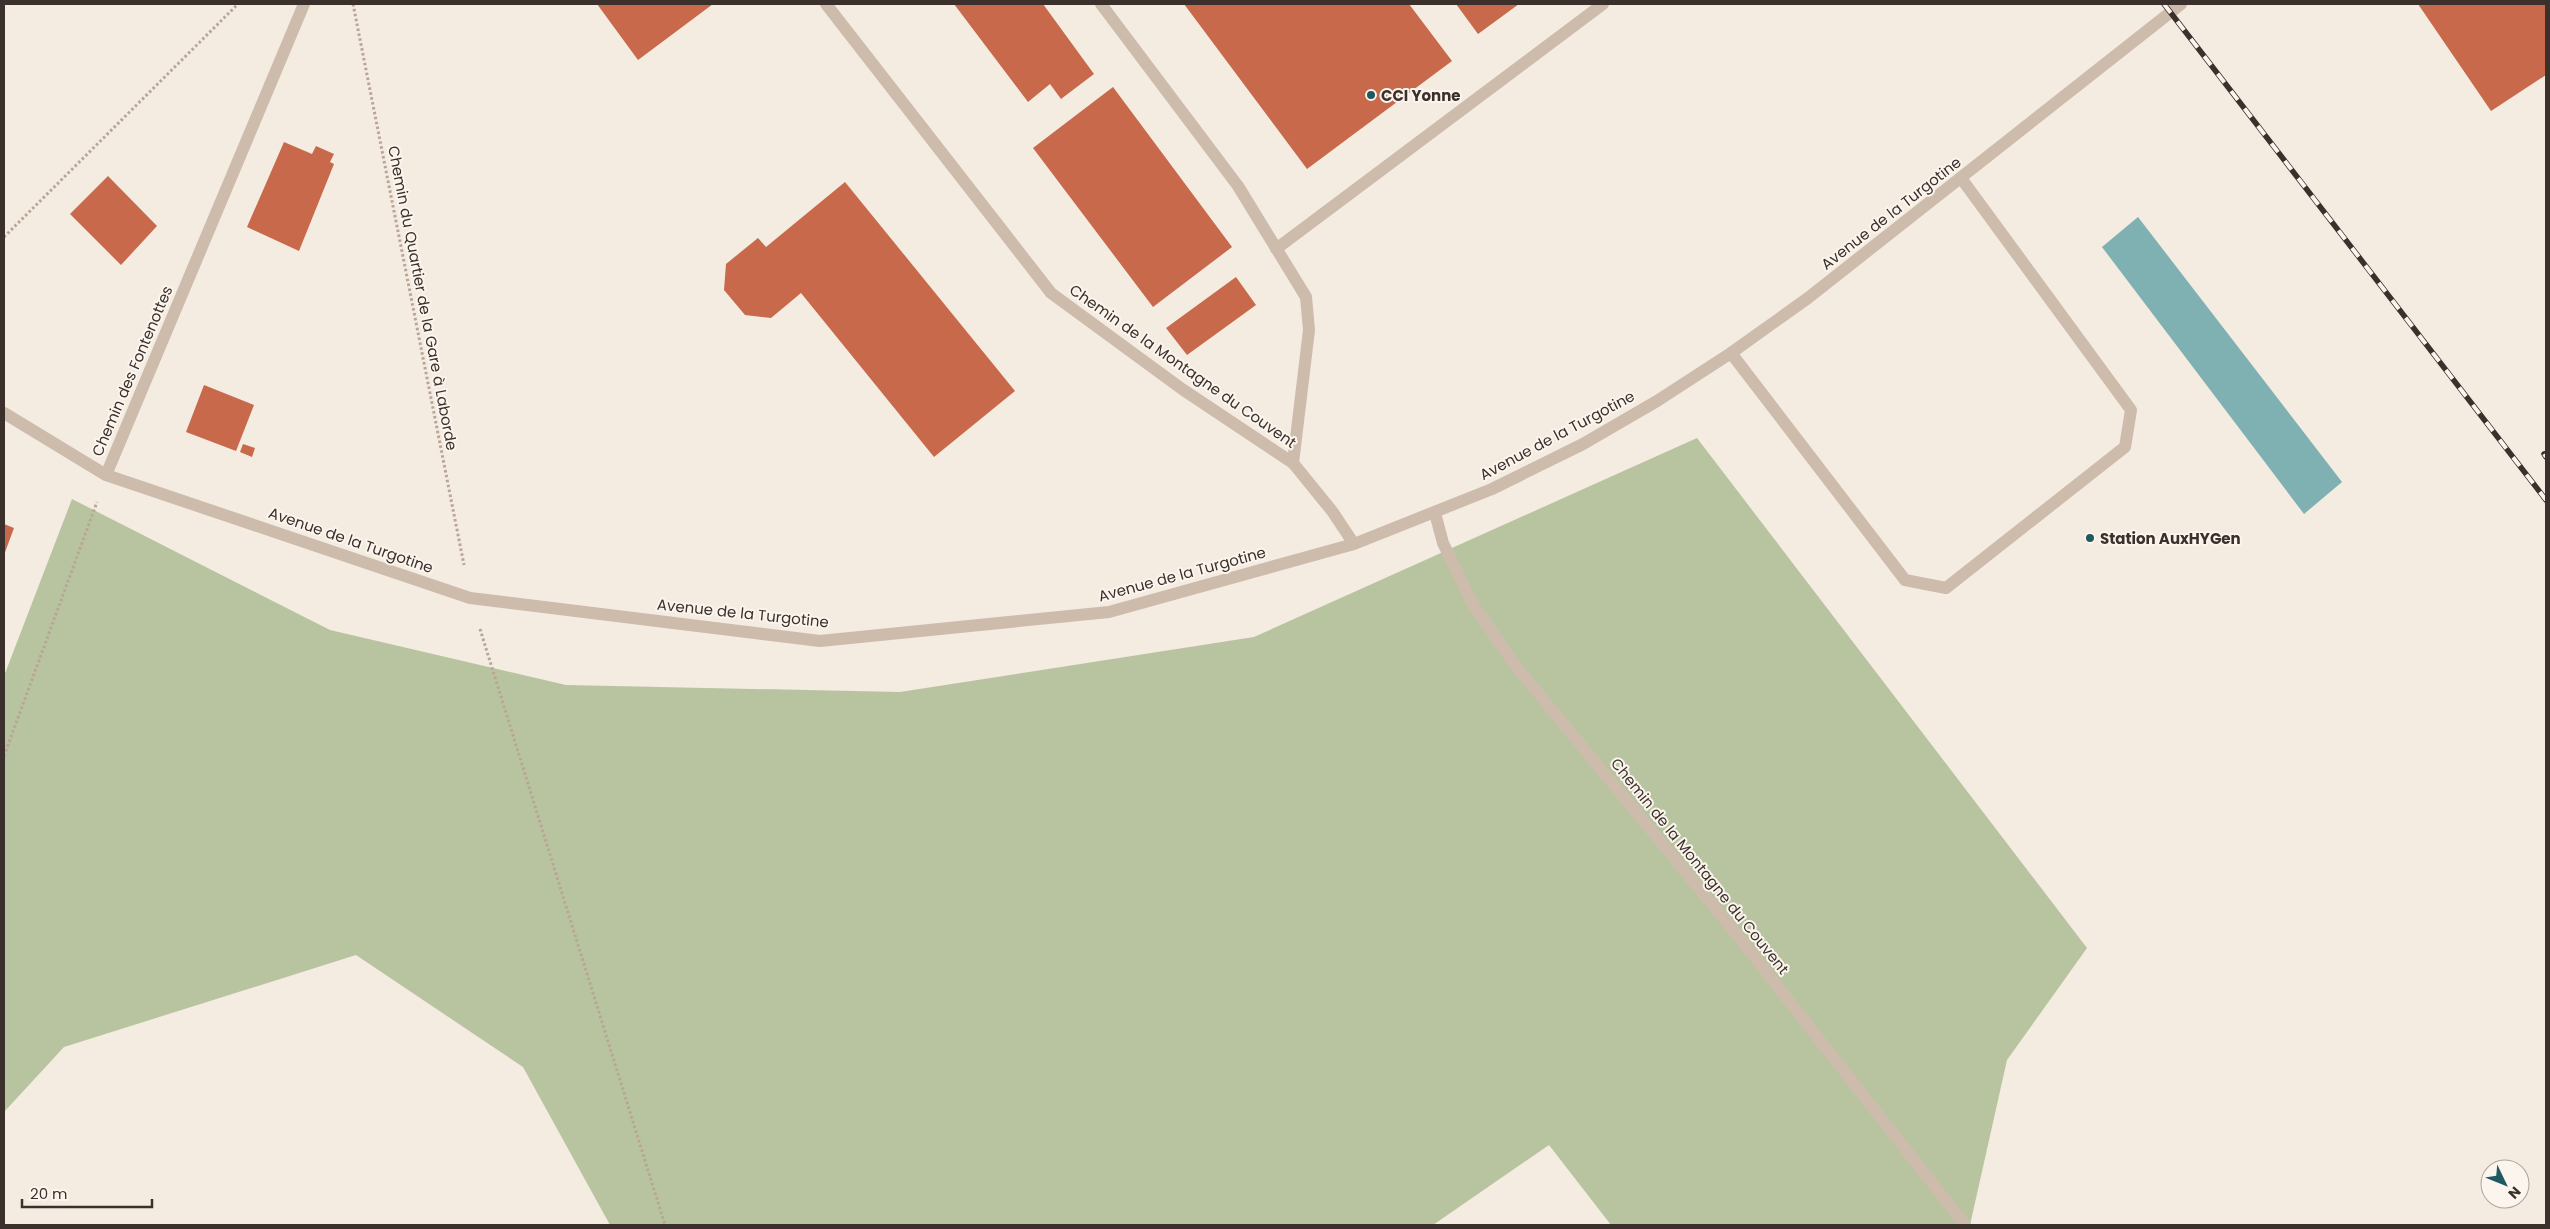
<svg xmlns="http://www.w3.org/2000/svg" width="2550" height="1229" font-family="Poppins,sans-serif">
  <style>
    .green { fill: #b8c4a0 }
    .water { fill: #7fb0b2 }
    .building { fill: #c8694b }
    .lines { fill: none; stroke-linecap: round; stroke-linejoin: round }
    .path { stroke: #b9a596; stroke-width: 3; stroke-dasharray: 2.5 2.5; stroke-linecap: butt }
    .service { stroke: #cdbbac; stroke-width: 12 }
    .minor { stroke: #cdbbac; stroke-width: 12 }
    .rail-casing { stroke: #3b302b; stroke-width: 5.5 }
    .rail { stroke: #fbf5ee; stroke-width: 4; stroke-dasharray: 11; stroke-linecap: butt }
    .poi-dot { fill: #1f5a5e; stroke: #fbf5ee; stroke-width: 2 }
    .labels { text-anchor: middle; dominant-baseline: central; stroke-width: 4; stroke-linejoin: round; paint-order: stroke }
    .poi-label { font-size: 15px; font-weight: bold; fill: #3b302b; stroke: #fbf5ee; text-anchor: start }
    .street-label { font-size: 15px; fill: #3b302b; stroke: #fbf5ee }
  </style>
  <rect width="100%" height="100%" fill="#f4ebe1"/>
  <!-- green -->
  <path class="green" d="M 1697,438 L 2087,948 L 2007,1060 L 1970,1225 L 1611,1225 L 1549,1145 L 1433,1225 L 610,1225 L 523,1067 L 356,955 L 64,1047 L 4,1112 L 4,676 L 72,499 L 330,630 L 566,685 L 900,692 L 1254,637 Z"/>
  <!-- water -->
  <path class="water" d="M 2138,217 L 2342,482 L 2304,514 L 2102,247 Z"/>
  <!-- building -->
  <path class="building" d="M 597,4 L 713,4 L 638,60 Z
    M 954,4 L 1043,4 L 1094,74 L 1061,99 L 1050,84 L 1028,102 Z
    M 1184,4 L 1409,4 L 1452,61 L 1307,169 Z
    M 1456,4 L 1519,4 L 1478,34 Z
    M 2418,4 L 2546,4 L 2546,75 L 2491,111 Z
    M 1113,87 L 1232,247 L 1153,307 L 1033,148 Z
    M 284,142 L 312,154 L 316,146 L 334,154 L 330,162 L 334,164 L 299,251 L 247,227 Z
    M 108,176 L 157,226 L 121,265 L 70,214 Z
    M 845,182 L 1015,391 L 934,457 L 801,293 L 771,318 L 745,315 L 724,290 L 726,264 L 758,238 L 766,247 Z
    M 1236,277 L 1256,305 L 1187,355 L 1166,328 Z
    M 204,385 L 254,405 L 236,451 L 186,432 Z
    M 243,444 L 255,448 L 252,457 L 240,452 Z
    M 4,524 L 14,528 L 4,555 Z"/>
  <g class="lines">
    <!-- path -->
    <path class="path" d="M 353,4 L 464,565
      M 4,237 L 238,4
      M 480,629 L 665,1225
      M 4,756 L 97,502"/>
    <!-- service -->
    <path class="service" d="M 1101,4 L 1238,186 L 1306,297 L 1309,330 L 1293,463
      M 1276,249 L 1603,4
      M 1731,353 L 1905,580 L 1946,588 L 2125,447 L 2131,410 L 1961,178"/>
    <!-- minor -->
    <path class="minor" d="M 826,4 L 1051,293 L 1182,389 L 1293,463 L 1332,511 L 1354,544
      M 4,413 L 106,475 L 470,598 L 820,641 L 1109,612 L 1354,544 L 1492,489 L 1583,444 L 1657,401 L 1731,353 L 1808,298 L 2181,4
      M 106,475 L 304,4
      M 1435,513 L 1443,543 L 1472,603 L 1515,665 L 1734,931 L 1965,1225"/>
    <!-- rail casing -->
    <g class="rail-casing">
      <path id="rail" d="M 2164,4 L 2546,500
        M 2544,454 L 2546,457"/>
    </g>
    <!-- rail -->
    <use href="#rail" class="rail"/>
  </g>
  <!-- markers -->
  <g class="poi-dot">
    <circle cx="1371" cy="95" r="5"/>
    <circle cx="2090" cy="538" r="5"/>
  </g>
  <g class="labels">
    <!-- poi labels -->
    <g class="poi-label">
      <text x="1381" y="95">CCI Yonne</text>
      <text x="2100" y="538">Station AuxHYGen</text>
    </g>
    <!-- street labels -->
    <g class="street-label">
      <text transform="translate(1891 213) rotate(-38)">Avenue de la Turgotine</text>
      <text transform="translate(423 298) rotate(79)">Chemin du Quartier de la Gare à Laborde</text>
      <text transform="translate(1183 366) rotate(35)">Chemin de la Montagne du Couvent</text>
      <text transform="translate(132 371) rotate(-67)">Chemin des Fontenottes</text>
      <text transform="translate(1557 435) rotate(-28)">Avenue de la Turgotine</text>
      <text transform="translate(351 540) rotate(19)">Avenue de la Turgotine</text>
      <text transform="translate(1182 574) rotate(-15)">Avenue de la Turgotine</text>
      <text transform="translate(743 613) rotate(6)">Avenue de la Turgotine</text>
      <text transform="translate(1700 866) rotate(51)">Chemin de la Montagne du Couvent</text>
    </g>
  </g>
  <!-- border -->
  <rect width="2550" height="1229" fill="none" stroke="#3b302b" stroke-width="10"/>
  <!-- north arrow -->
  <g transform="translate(2505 1184) rotate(133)"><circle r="24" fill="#fbf5ee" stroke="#aea6a0"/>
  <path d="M0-4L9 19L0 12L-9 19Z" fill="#1f5a5e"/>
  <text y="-8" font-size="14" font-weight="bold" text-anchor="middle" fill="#3b302b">N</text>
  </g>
  <!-- scale -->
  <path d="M22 1199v8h130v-8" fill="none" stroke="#3b302b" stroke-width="2.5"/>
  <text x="30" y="1199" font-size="15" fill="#3b302b" stroke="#fbf5ee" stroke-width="4" paint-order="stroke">20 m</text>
</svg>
